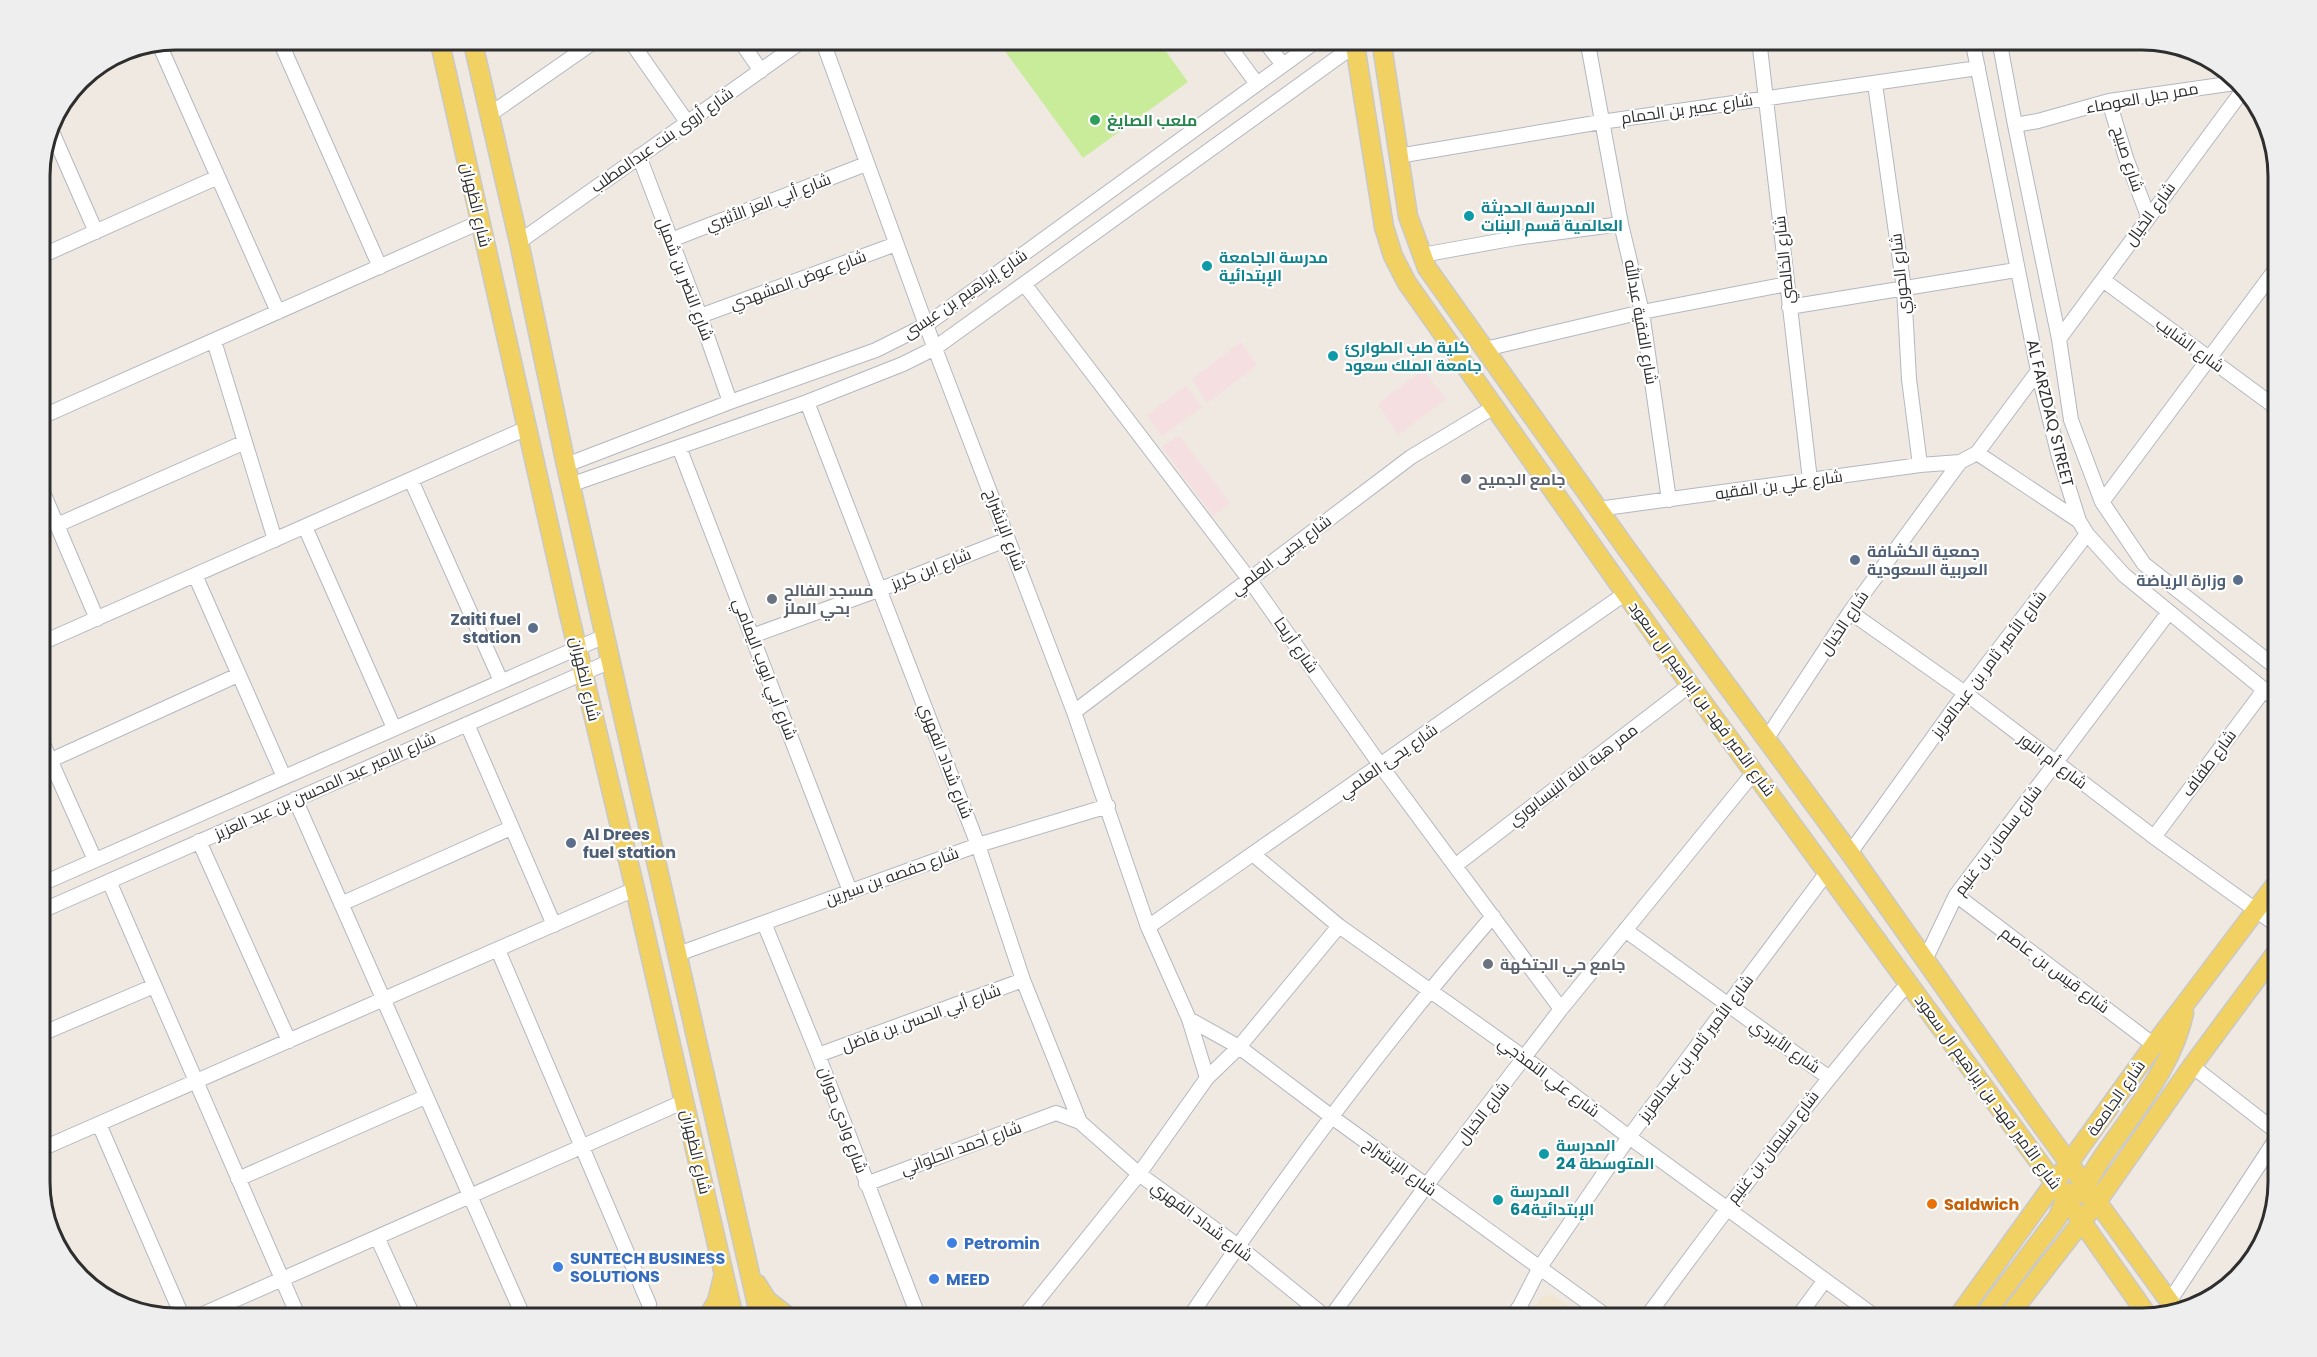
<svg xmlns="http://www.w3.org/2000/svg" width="2317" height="1357" font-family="Poppins,Cairo,sans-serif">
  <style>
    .education { fill: #f0e6d1 }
    .medical { fill: #f5dfe0 }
    .pitch { fill: #c9ec9a }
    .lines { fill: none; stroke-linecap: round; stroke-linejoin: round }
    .minor-casing { stroke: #b4b7c1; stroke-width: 16 }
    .major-casing { stroke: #c9c9c9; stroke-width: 21 }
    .minor { stroke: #fff; stroke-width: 14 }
    .major { stroke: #f2d163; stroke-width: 18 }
    .leisure-dot { fill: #2e9e5b; stroke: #fff; stroke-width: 2 }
    .culture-dot { fill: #0f9aa8; stroke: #fff; stroke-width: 2 }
    .worship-dot { fill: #6b7280; stroke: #fff; stroke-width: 2 }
    .service-dot { fill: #5c6f8a; stroke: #fff; stroke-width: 2 }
    .food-dot { fill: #e8710a; stroke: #fff; stroke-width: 2 }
    .shop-dot { fill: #3f7fe0; stroke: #fff; stroke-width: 2 }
    .labels { text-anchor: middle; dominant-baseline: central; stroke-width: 4.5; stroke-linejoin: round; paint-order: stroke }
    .street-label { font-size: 16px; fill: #2e2e2e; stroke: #fff }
    .leisure-label { font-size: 16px; font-weight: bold; fill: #27864d; stroke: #fff; text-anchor: start }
    .culture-label { font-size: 16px; font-weight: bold; fill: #0d838f; stroke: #fff; text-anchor: start }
    .worship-label { font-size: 16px; font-weight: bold; fill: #5b616d; stroke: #fff; text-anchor: start }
    .service-label { font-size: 16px; font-weight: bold; fill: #4e5e75; stroke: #fff; text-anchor: start }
    .food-label { font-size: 16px; font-weight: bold; fill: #c56008; stroke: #fff; text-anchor: start }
    .shop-label { font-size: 16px; font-weight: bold; fill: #366cbe; stroke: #fff; text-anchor: start }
    .rim { fill: none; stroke: #2e2e2e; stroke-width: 3 }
  </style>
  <rect width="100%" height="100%" fill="#efe9e1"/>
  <!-- education -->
  <path class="education" d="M 1551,1294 L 1583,1318 L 1526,1318 L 1542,1297 Z"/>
  <!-- medical -->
  <path class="medical" d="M 1241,342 L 1257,365 L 1207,403 L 1192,379 Z
    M 1423,370 L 1446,399 L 1398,435 L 1378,404 Z
    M 1186,386 L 1202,407 L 1162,436 L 1147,415 Z
    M 1179,435 L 1230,503 L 1213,516 L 1162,447 Z"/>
  <!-- pitch -->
  <path class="pitch" d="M 996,39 L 1157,39 L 1188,82 L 1083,158 Z"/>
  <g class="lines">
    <!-- minor casing -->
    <g class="minor-casing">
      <path id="minor" d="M 279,39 L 380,267
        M 629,39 L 687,122
        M 739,39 L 761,71
        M 822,39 L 926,325 L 1074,712 L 1148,927 L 1189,1019 L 1207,1078
        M 1224,39 L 1257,84
        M 1263,39 L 1283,65
        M 1587,39 L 1621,224 L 1642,312 L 1669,500
        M 1759,39 L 1810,480
        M 1972,39 L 2038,371 L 2059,457 L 2079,521 L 2087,534 L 2124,575 L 2278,701
        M 1999,39 L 2015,125 L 2059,339 L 2071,420 L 2102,502 L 2144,564 L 2278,669
        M 158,42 L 278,312
        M 1875,84 L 1904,289 L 1909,379 L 1920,465
        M 2109,101 L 2126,158 L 2148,216
        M 489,115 L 598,39
        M 49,125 L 96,232
        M 2015,125 L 2038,121 L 2109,101 L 2235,83
        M 639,156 L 700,316 L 730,402
        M 1398,156 L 1601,122 L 1978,68
        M 671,240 L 866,164
        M 519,242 L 805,39
        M 1422,255 L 1516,238 L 1621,224
        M 39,257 L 218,177
        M 2103,280 L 2278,409
        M 1025,285 L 1249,579 L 1381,766 L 1561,1009
        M 1789,307 L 2016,270
        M 700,316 L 896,244
        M 2059,339 L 2243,90
        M 214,341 L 275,540
        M 1485,349 L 1642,312 L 1787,284
        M 807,402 L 978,845 L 1023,980 L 1080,1122
        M 39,418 L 480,222
        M 679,447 L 850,891
        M 1977,453 L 2079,521
        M 566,465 L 730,402 L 876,350 L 926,325 L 1319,39
        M 411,480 L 501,681
        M 39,483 L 97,619
        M 570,485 L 807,402 L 903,364 L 935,348 L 1355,45
        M 2102,502 L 2278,266
        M 1598,509 L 1920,465 L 1960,462
        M 57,525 L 245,442
        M 305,527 L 394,728
        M 195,575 L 284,777
        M 1850,612 L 1965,693 L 2154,837 L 2278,926
        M 752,636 L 881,589 L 1008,539
        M 39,644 L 527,428
        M 1074,712 L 1411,457 L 1494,407
        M 467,724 L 554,925
        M 39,735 L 95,860
        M 1767,738 L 1850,612 L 1960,462 L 1977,453 L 2038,371
        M 51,760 L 238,675
        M 295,799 L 524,1318
        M 2154,837 L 2264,690
        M 199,841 L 289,1041
        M 1850,853 L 1965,693 L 2087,534
        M 1254,855 L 1339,926 L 1525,1058 L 1629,1137 L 1877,1318
        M 1456,865 L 1690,685
        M 109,881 L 299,1318
        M 39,885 L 605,636
        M 1956,895 L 2154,1045
        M 341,904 L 511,828
        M 39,912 L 611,661
        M 764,923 L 818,1055 L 919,1318
        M 1148,927 L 1626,593
        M 1625,930 L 1828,1077
        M 498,950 L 649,1304
        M 678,954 L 978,845 L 1108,806
        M 1925,960 L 1956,895 L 2169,612
        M 1189,1019 L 1239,1047 L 1332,1117 L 1609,1318
        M 39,1035 L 154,986
        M 818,1055 L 1023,980
        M 2192,1066 L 2278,1133
        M 99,1124 L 183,1318
        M 39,1150 L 635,889
        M 238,1179 L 425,1097
        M 866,1184 L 1056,1113 L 1080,1122 L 1139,1174 L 1238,1246 L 1327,1318
        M 377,1237 L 414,1318
        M 2169,1302 L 2278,1136
        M 194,1318 L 685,1101
        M 1023,1318 L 1139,1174 L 1207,1078 L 1239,1047 L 1339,926
        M 1189,1318 C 1283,1178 1383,1043 1493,916
        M 1330,1318 L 1426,1186 L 1561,1009 L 1755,771
        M 1511,1318 L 1520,1306 L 1540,1267 L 1629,1137 L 1828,871
        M 1646,1318 C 1730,1203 1816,1091 1909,982
        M 1797,1318 L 1825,1280"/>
    </g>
    <!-- major casing -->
    <g class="major-casing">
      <path id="major" d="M 439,39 L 570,618 L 635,889 L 734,1318
        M 472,39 L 519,242 L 566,465 L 760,1318
        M 1354,39 L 1384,227 L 1393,256 L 1407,283 L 1690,685 L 2066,1199 L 2148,1316
        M 1381,39 L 1408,216 L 1427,268 L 1626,548 L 1850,853 L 2037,1119 L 2175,1309
        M 2084,1194 C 2090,1173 2103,1156 2116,1138 C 2143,1099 2174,1061 2184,1013
        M 757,1284 L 767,1300 L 790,1318
        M 707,1318 L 717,1301 L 723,1277
        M 1957,1318 L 2154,1045 L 2278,881
        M 1982,1318 L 2058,1217 L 2068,1192
        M 2007,1318 L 2097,1202 L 2192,1066 L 2278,950"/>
    </g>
    <!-- minor -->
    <use href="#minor" class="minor"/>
    <!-- major -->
    <use href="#major" class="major"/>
  </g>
  <!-- markers -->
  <circle class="leisure-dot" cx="1095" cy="120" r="6"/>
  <g class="culture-dot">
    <circle cx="1469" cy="216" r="6"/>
    <circle cx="1207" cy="266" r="6"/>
    <circle cx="1333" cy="356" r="6"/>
    <circle cx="1544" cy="1154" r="6"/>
    <circle cx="1498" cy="1200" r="6"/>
  </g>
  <g class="worship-dot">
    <circle cx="1466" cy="479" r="6"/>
    <circle cx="772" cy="599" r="6"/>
    <circle cx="1488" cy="964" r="6"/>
  </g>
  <g class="service-dot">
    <circle cx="1855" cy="560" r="6"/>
    <circle cx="2238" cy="580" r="6"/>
    <circle cx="533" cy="628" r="6"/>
    <circle cx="571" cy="843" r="6"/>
  </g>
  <circle class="food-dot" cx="1932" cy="1204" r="6"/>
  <g class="shop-dot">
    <circle cx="952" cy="1243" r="6"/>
    <circle cx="558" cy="1267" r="6"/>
    <circle cx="934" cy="1279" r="6"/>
  </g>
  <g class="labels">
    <!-- street labels -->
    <g class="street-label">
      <text transform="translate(2142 98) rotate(-10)">ممر جبل العوصاء</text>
      <text transform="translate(1687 109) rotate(-8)">شارع عمير بن الحمام</text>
      <text transform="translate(662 140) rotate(-35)">شارع أروى بنت عبدالمطلب</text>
      <text transform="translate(2128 159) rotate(72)">شارع صبيح</text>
      <text transform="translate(768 202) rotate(-21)">شارع أبي العز الأثيري</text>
      <text transform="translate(476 205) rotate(77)">شارع الظهران</text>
      <text transform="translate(2150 214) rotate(-54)">شارع الخيال</text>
      <text transform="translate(1784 260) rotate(-96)">شارع الخالصي</text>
      <text transform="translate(1900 274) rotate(-96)">شارع الحوري</text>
      <text transform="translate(685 279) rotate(69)">شارع النضر بن شميل</text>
      <text transform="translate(798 280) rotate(-20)">شارع عوض المشهدي</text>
      <text transform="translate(965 294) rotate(-34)">شارع إبراهيم بن عيسى</text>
      <text transform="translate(1641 322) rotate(80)">شارع الفقية عبدالله</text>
      <text transform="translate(2190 345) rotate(36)">شارع الشايب</text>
      <text transform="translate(2050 413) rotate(76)">AL FARZDAQ STREET</text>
      <text transform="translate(1779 485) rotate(-8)">شارع علي بن الفقيه</text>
      <text transform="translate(1005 530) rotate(69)">شارع الإنشراح</text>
      <text transform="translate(1281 555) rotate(-37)">شارع يحيى العلمي</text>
      <text transform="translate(931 569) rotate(-22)">شارع ابن كريز</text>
      <text transform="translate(1844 623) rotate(-56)">شارع الخيال</text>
      <text transform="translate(1296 645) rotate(55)">شارع أريحا</text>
      <text transform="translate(1989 664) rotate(-53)">شارع الأمير ثامر بن عبدالعزيز</text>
      <text transform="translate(765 669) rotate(69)">شارع أبي ايوب اليمامي</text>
      <text transform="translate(585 679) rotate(77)">شارع الظهران</text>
      <text transform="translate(1702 699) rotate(54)">شارع الأمير فهد بن إبراهيم ال سعود</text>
      <text transform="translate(946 761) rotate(69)">شارع شداد الفهري</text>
      <text transform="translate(1388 761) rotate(-35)">شارع يحئ العلمي</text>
      <text transform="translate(2053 761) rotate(37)">شارع أم النور</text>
      <text transform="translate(2209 763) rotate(-53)">شارع طفاف</text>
      <text transform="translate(1573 775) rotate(-37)">ممر هبة اللة النيسابوري</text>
      <text transform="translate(325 786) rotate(-24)">شارع الأمير عبد المحسن بن عبد العزيز</text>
      <text transform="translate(1998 840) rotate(-53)">شارع سلمان بن غنيم</text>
      <text transform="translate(892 876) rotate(-20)">شارع حفصه بن سيرين</text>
      <text transform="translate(2055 970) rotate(37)">شارع قيس بن عاصم</text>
      <text transform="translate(921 1018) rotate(-20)">شارع أبي الحسن بن فاضل</text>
      <text transform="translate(1785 1046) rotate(35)">شارع الأبردي</text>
      <text transform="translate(1696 1048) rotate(-53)">شارع الأمير ثامر بن عبدالعزيز</text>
      <text transform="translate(1549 1077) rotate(37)">شارع علي النمذجي</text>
      <text transform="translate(1988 1092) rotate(54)">شارع الأمير فهد بن إبراهيم ال سعود</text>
      <text transform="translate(2116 1098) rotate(-55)">شارع الجامعة</text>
      <text transform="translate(1483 1113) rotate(-52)">شارع الخيال</text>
      <text transform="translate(843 1120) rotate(70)">شارع وادي حوران</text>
      <text transform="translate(1773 1147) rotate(-52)">شارع سليمان بن غنيم</text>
      <text transform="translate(961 1148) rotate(-20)">شارع أحمد الحلواني</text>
      <text transform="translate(696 1152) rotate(77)">شارع الظهران</text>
      <text transform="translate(1400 1167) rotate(36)">شارع الإنشراح</text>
      <text transform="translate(1202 1221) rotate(37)">شارع شداد الفهري</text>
    </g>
    <!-- leisure labels -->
    <g class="leisure-label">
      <text x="1107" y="120">ملعب الصايغ</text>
    </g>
    <!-- culture labels -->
    <g class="culture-label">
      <text x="1481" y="207">المدرسة الحديثة<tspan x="1481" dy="18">العالمية قسم البنات</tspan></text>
      <text x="1219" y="257">مدرسة الجامعة<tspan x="1219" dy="18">الإبتدائية</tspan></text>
      <text x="1345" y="347">كلية طب الطوارئ<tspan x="1345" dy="18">جامعة الملك سعود</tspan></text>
      <text x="1556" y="1145">المدرسة<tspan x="1556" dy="18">المتوسطة 24</tspan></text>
      <text x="1510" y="1191">المدرسة<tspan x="1510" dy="18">الإبتدائية64</tspan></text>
    </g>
    <!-- worship labels -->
    <g class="worship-label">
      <text x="1478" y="479">جامع الجميح</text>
      <text x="784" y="590">مسجد الفالح<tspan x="784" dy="18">بحي الملز</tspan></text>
      <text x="1500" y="964">جامع حي الجتكهة</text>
    </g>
    <!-- service labels -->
    <g class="service-label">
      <text x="1867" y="551">جمعية الكشافة<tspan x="1867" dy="18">العربية السعودية</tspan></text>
      <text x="2226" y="580" text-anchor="end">وزارة الرياضة</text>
      <text x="521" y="619" text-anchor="end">Zaiti fuel<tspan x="521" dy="18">station</tspan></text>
      <text x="583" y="834">Al Drees<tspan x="583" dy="18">fuel station</tspan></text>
    </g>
    <!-- food labels -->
    <g class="food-label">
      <text x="1944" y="1204">Saldwich</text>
    </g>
    <!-- shop labels -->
    <g class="shop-label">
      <text x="964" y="1243">Petromin</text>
      <text x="570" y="1258">SUNTECH BUSINESS<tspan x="570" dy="18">SOLUTIONS</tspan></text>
      <text x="946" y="1279">MEED</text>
    </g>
  </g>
  <!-- crop -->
  <path d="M0 0H2317V1357H0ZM176 50H2142A126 126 0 0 1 2268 176V1182A126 126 0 0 1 2142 1308H176A126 126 0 0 1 50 1182V176A126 126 0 0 1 176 50Z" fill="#eee" fill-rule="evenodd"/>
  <path class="rim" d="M176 50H2142A126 126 0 0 1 2268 176V1182A126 126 0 0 1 2142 1308H176A126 126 0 0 1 50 1182V176A126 126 0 0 1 176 50Z"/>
</svg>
